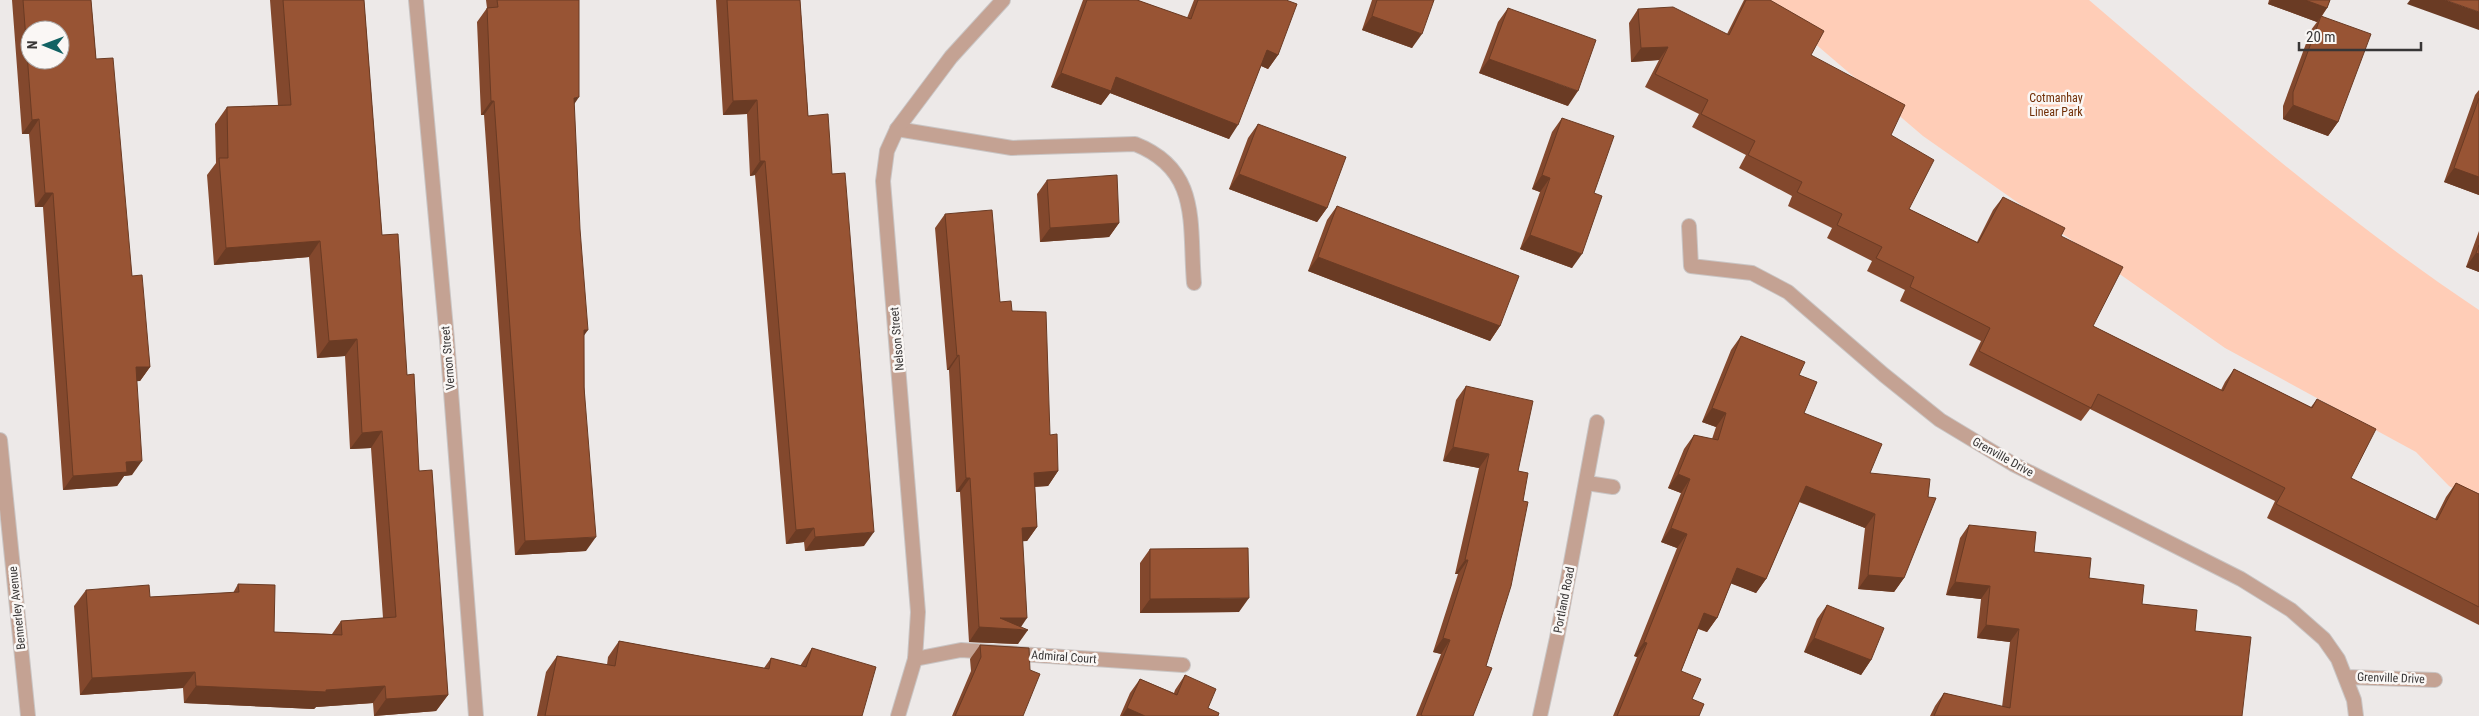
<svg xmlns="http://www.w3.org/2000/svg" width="2479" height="716" font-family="'Roboto Condensed',sans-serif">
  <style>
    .green { fill: #ffcdb7 }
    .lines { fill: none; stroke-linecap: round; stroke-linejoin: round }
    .service-casing { stroke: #c9c5c4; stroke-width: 16 }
    .minor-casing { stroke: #c9c5c4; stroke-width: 16 }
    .service { stroke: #c4a293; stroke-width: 14 }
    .minor { stroke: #c4a293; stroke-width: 14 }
    .wall { fill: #83482d }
    .shaded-wall { fill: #6a3b24 }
    .building { fill: #985434; stroke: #6a3b24; fill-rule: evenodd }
    .labels { text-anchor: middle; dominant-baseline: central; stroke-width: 5; stroke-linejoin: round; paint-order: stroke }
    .park-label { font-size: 12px; fill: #712f07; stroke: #faf7f5 }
    .street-label { font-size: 12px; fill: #383636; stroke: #faf7f5 }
  </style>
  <rect width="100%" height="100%" fill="#ede9e8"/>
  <!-- green -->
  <path class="green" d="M 1764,0 L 2089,0 C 2215,108 2341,218 2479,310 L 2479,504 L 2449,486 L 2416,452 L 2225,348 L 1923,136 Z"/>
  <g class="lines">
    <!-- service casing -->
    <g class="service-casing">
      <path id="service" d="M 897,129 L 1012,148 L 1135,144 C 1201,170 1189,224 1194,283
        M 915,659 L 961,650 L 1183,665"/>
    </g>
    <!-- minor casing -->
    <g class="minor-casing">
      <path id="minor" d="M 416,0 L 447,340 L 476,716
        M 1689,226 L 1691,266 L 1752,273 L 1788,292 L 1884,375 L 1940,420 L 2013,464 L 2241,579 L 2291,610 L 2324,639 L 2338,659 L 2354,700 L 2356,716
        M 0,440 L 28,716
        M 1587,483 L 1613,487
        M 2346,677 L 2435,680
        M 898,716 L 915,659 L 918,612 L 883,181 L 887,151 L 897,129 L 951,57 L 1003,0
        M 1540,716 L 1557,638 L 1597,422"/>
    </g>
    <!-- service -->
    <use href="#service" class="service"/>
    <!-- minor -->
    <use href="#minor" class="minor"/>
  </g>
  <!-- wall -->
  <path class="wall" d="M 12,0 L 91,0 L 96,59 L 132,276 L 150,367 L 140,381 L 137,381 L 132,475 L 124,476 L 117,486 L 63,490 L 43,207 L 35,207 L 29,134 L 22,134 Z
    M 270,0 L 364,0 L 382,235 L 407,375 L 448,695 L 436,711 L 374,716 L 373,703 L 316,707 L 314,709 L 184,703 L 183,688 L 80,695 L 74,606 L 86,590 L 150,597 L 233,593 L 238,584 L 274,632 L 332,634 L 341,621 L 383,618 L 371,448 L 350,449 L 345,356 L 317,358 L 309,257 L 214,265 L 207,175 L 216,163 L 215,124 L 227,107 L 278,105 Z
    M 486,0 L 579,0 L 574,104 L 584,336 L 586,551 L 515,555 L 484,115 L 481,115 L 477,22 L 487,8 Z
    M 716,0 L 800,0 L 808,116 L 864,546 L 805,551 L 804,542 L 786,544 L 755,175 L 750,176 L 747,114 L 723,115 Z
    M 1083,0 L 1137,0 L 1187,18 L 1194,0 L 1286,0 L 1278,55 L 1268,69 L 1261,66 L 1229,139 L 1110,93 L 1101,105 L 1051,87 Z
    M 1372,0 L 1434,0 L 1412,48 L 1362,30 Z
    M 1744,0 L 1770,0 L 1811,55 L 1891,135 L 1909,209 L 1977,242 L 1993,210 L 2003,197 L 2061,236 L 2093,326 L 2221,390 L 2225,382 L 2234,369 L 2311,407 L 2317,399 L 2351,478 L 2435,519 L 2446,497 L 2456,483 L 2479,494 L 2479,625 L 2267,518 L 2275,501 L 2090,409 L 2081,421 L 1969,365 L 1981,341 L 1900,301 L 1905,290 L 1867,271 L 1872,261 L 1827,238 L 1832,228 L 1788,206 L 1792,196 L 1739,168 L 1746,155 L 1692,127 L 1699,114 L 1645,87 L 1659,60 L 1631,62 L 1629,23 L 1638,9 L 1727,34 Z
    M 2269,0 L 2330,0 L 2327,8 L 2322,16 L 2338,122 L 2328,136 L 2283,119 L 2283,106 L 2311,30 L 2317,22 L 2268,4 Z
    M 1508,8 L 1568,106 L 1479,73 L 1498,22 Z
    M 2479,90 L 2479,195 L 2444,182 L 2475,95 Z
    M 1562,118 L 1594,193 L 1572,268 L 1520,249 L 1540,192 L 1532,189 L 1552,132 Z
    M 1258,124 L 1327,208 L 1317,222 L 1229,189 L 1248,138 Z
    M 1047,180 L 1119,223 L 1109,237 L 1040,242 L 1037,194 Z
    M 1337,206 L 1500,326 L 1490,341 L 1308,271 L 1327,220 Z
    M 945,214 L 1000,302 L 1012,311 L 1050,435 L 1058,471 L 1048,486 L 1035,487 L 1037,527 L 1027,541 L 1023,541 L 1021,627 L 1018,644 L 969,642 L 960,492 L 956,492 L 949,370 L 947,370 L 935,228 Z
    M 2479,231 L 2479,272 L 2466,267 Z
    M 1741,336 L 1799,375 L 1804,413 L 1870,473 L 1904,578 L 1894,592 L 1858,589 L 1865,528 L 1799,502 L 1766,579 L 1756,593 L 1731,583 L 1717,618 L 1707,632 L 1698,629 L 1681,671 L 1699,716 L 1613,716 L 1637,657 L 1634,656 L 1677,548 L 1661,542 L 1681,493 L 1668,488 L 1684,449 L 1694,435 L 1712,439 L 1716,427 L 1702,422 L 1731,350 Z
    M 1466,386 L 1518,471 L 1486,666 L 1473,716 L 1416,716 L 1441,654 L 1433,652 L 1458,574 L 1455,574 L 1479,468 L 1443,461 L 1456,400 Z
    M 1969,525 L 2034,552 L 2089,578 L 2195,631 L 2242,716 L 1930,716 L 1935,706 L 1944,693 L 2002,707 L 2010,642 L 1977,638 L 1981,599 L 1946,595 L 1960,538 Z
    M 1150,549 L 1239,612 L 1140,613 L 1140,563 Z
    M 1827,605 L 1871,660 L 1861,675 L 1804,652 L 1817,619 Z
    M 619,641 L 764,668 L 771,658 L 800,666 L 812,648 L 862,716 L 537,716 L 546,672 L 557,656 L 607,665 L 608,657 Z
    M 980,645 L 1023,716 L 952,716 L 971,671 L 970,659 Z
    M 1185,675 L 1208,708 L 1218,716 L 1120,716 L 1130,693 L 1140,679 L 1174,693 L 1175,690 Z"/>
  <!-- shaded-wall -->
  <path class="shaded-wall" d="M 2271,0 L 2305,0 L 2327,8 L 2317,22 L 2268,4 Z
    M 2410,0 L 2445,0 L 2479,12 L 2479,30 L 2407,4 Z
    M 1372,16 L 1422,34 L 1412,48 L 1362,30 Z
    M 1668,47 L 1659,60 L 1631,62 L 1641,48 Z
    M 1267,50 L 1278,55 L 1268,69 L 1257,64 Z
    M 1489,59 L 1578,91 L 1568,106 L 1479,73 Z
    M 1061,73 L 1116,77 L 1238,125 L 1229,139 L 1110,93 L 1101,105 L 1051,87 Z
    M 579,97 L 569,112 L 574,98 Z
    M 757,100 L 747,114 L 723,115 L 733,101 Z
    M 491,101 L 494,101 L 484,115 L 481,115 Z
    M 2293,105 L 2338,122 L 2328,136 L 2283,119 Z
    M 39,119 L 29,134 L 22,134 L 32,120 Z
    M 760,161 L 765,161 L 755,175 L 750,176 Z
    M 2454,168 L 2479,177 L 2479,195 L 2444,182 Z
    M 1239,174 L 1327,208 L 1317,222 L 1229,189 Z
    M 1542,175 L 1550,178 L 1540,192 L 1532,189 Z
    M 45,193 L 53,193 L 43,207 L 35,207 Z
    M 1119,223 L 1109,237 L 1040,242 L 1050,228 Z
    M 1530,235 L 1582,254 L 1572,268 L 1520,249 Z
    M 320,241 L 309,257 L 214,265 L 226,248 Z
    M 2476,253 L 2479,254 L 2479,272 L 2466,267 Z
    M 1318,257 L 1500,326 L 1490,341 L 1308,271 Z
    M 584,330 L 588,330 L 578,344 Z
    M 357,339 L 345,356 L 317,358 L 329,341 Z
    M 959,355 L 949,370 L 947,370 L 957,356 Z
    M 136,367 L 150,367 L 140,381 L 126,382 Z
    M 1712,408 L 1726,413 L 1716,427 L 1702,422 Z
    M 382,431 L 371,448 L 350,449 L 362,433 Z
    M 1453,447 L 1489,454 L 1479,468 L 1443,461 Z
    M 142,461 L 132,475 L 124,476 L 117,486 L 63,490 L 73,476 L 126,462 Z
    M 1058,471 L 1048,486 L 1024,487 L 1034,473 Z
    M 1678,474 L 1690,479 L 1681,493 L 1668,488 Z
    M 966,478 L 970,478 L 960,492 L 956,492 Z
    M 1806,486 L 1875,514 L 1865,528 L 1796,500 Z
    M 1037,527 L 1027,541 L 1012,542 L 1022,528 Z
    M 814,528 L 804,542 L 786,544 L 796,530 Z
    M 1671,528 L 1687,534 L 1677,548 L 1661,542 Z
    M 874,532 L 864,546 L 805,551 L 815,537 Z
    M 596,537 L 586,551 L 515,555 L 525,541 Z
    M 1465,560 L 1468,560 L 1458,574 L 1455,574 Z
    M 1737,568 L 1766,579 L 1756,593 L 1727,582 Z
    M 1868,575 L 1904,578 L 1894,592 L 1858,589 Z
    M 1955,582 L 1990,586 L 1981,599 L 1946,595 Z
    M 1249,598 L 1239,612 L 1140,613 L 1150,599 Z
    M 1704,613 L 1717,618 L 1707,632 L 1695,627 Z
    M 1000,618 L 1027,618 L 1019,630 L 1028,630 L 1018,644 L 969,642 L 979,627 Z
    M 1986,625 L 2019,629 L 2010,642 L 1977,638 Z
    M 1443,638 L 1450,640 L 1441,654 L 1433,652 Z
    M 1814,638 L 1871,660 L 1861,675 L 1804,652 Z
    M 1644,642 L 1647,643 L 1637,657 L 1634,656 Z
    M 195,672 L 183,688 L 80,695 L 92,678 Z
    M 196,686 L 326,690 L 385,686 L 373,703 L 316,707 L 314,709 L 184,703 Z
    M 448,695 L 436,711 L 374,716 L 386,699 Z
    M 1127,708 L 1145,716 L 1122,716 Z"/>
  <!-- building -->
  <path class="building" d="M 23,0 L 91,0 L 96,59 L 113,58 L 132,276 L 142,275 L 150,367 L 136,367 L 142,461 L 126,462 L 127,472 L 73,476 L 53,193 L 45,193 L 39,119 L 32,120 ZM 30,30 L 60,30 L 60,60 L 30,60 Z
    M 283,0 L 364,0 L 382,235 L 398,234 L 407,375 L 414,374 L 419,471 L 432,470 L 448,695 L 386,699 L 385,686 L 326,690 L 326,692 L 196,686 L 195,672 L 92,678 L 86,590 L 149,585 L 150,597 L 239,592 L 238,584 L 275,585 L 274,632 L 342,635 L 341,621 L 396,617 L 382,431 L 362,433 L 357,339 L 329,341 L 320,241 L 226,248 L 219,158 L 228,158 L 227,107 L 291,105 Z
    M 497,0 L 579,0 L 579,97 L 574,98 L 580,229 L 588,330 L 584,330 L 584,387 L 596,537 L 525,541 L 494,101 L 491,101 L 487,8 L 498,7 Z
    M 727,0 L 800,0 L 808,116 L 828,114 L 832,174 L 845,173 L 874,532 L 815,537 L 814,528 L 796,530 L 765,161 L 760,161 L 757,100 L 733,101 Z
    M 1087,0 L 1137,0 L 1191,19 L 1198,0 L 1286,0 L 1297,4 L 1278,55 L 1267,50 L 1238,125 L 1116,77 L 1111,91 L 1061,73 Z
    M 1377,0 L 1434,0 L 1422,34 L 1372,16 Z
    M 1746,0 L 1770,0 L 1824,31 L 1811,55 L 1905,105 L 1891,135 L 1934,160 L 1909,209 L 1978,243 L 2003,197 L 2065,228 L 2061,236 L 2123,267 L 2093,326 L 2223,391 L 2234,369 L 2312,408 L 2317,399 L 2376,429 L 2351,478 L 2437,520 L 2456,483 L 2479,494 L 2479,607 L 2276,504 L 2285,488 L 2098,394 L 2091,408 L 1979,351 L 1990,328 L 1910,287 L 1914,277 L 1876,258 L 1882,247 L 1837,225 L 1842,214 L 1797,192 L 1802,182 L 1748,155 L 1755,141 L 1701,114 L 1708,100 L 1655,74 L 1668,47 L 1641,48 L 1638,9 L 1673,7 L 1729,35 Z
    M 2305,0 L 2330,0 L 2327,8 Z
    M 2445,0 L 2479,0 L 2479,12 Z
    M 1508,8 L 1596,40 L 1578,91 L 1489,59 Z
    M 2321,16 L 2371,34 L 2338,122 L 2293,105 L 2293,92 Z
    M 2479,98 L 2479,177 L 2454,168 Z
    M 1562,118 L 1614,136 L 1594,193 L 1602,196 L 1582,254 L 1530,235 L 1550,178 L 1542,175 Z
    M 1258,124 L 1346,157 L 1327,208 L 1239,174 Z
    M 1117,175 L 1119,223 L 1050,228 L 1047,180 Z
    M 1337,206 L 1519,276 L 1500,326 L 1318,257 Z
    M 992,210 L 1000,302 L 1011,301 L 1012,311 L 1046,312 L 1050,435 L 1057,434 L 1058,471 L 1034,473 L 1037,527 L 1022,528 L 1027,618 L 1000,618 L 1028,630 L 979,627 L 970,478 L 966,478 L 959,355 L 957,356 L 945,214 Z
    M 2479,245 L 2479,254 L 2476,253 Z
    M 1741,336 L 1805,362 L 1799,375 L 1817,382 L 1804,413 L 1882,444 L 1870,473 L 1930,479 L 1928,497 L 1936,498 L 1904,578 L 1868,575 L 1875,514 L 1806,486 L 1766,579 L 1737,568 L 1717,618 L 1704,613 L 1681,671 L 1701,679 L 1692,699 L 1704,704 L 1699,716 L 1617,716 L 1647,643 L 1644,642 L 1687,534 L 1671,528 L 1690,479 L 1678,474 L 1694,435 L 1718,440 L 1726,413 L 1712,408 Z
    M 1466,386 L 1533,401 L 1518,471 L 1528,473 L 1523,501 L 1528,502 L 1511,586 L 1486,666 L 1492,668 L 1473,716 L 1423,716 L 1421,715 L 1450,640 L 1443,638 L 1468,560 L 1465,560 L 1489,454 L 1453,447 Z
    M 1969,525 L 2036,532 L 2034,552 L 2091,558 L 2089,578 L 2144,585 L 2142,604 L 2197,610 L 2195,631 L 2251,637 L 2242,716 L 1934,716 L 1944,693 L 2010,708 L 2019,629 L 1986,625 L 1990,586 L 1955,582 Z
    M 1248,548 L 1249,598 L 1150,599 L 1150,549 Z
    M 1827,605 L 1884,628 L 1871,660 L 1814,638 Z
    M 619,641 L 769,669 L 771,658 L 806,667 L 812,648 L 876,667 L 862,716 L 545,716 L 557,656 L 615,666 Z
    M 980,645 L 1029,648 L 1030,670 L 1040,674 L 1023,716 L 955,716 L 981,657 Z
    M 1185,675 L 1216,689 L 1208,708 L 1219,713 L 1218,716 L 1145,716 L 1127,708 L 1140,679 L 1177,695 Z"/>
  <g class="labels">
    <!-- park labels -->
    <g class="park-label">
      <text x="2056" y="98">Cotmanhay<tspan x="2056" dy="14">Linear Park</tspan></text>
    </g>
    <!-- street labels -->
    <g class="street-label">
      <text transform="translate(897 339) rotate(-95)">Nelson Street</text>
      <text transform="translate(448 358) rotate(-95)">Vernon Street</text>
      <text transform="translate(2003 457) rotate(29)">Grenville Drive</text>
      <text transform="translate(1564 600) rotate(-79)">Portland Road</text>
      <text transform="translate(17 608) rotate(-96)">Bennerley Avenue</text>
      <text transform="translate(1064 657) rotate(4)">Admiral Court</text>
      <text transform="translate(2391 678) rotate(2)">Grenville Drive</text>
    </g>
  </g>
  <!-- north arrow -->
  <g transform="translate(45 45) rotate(271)"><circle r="24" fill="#faf7f5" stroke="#acaaa9"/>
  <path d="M0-4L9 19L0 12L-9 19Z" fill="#116263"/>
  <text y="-8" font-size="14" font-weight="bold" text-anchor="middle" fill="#383636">N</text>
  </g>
  <!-- scale -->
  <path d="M2299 42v8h122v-8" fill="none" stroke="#383636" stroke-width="2.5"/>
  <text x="2306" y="42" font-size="15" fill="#383636" stroke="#faf7f5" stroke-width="4" paint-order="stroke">20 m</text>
</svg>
